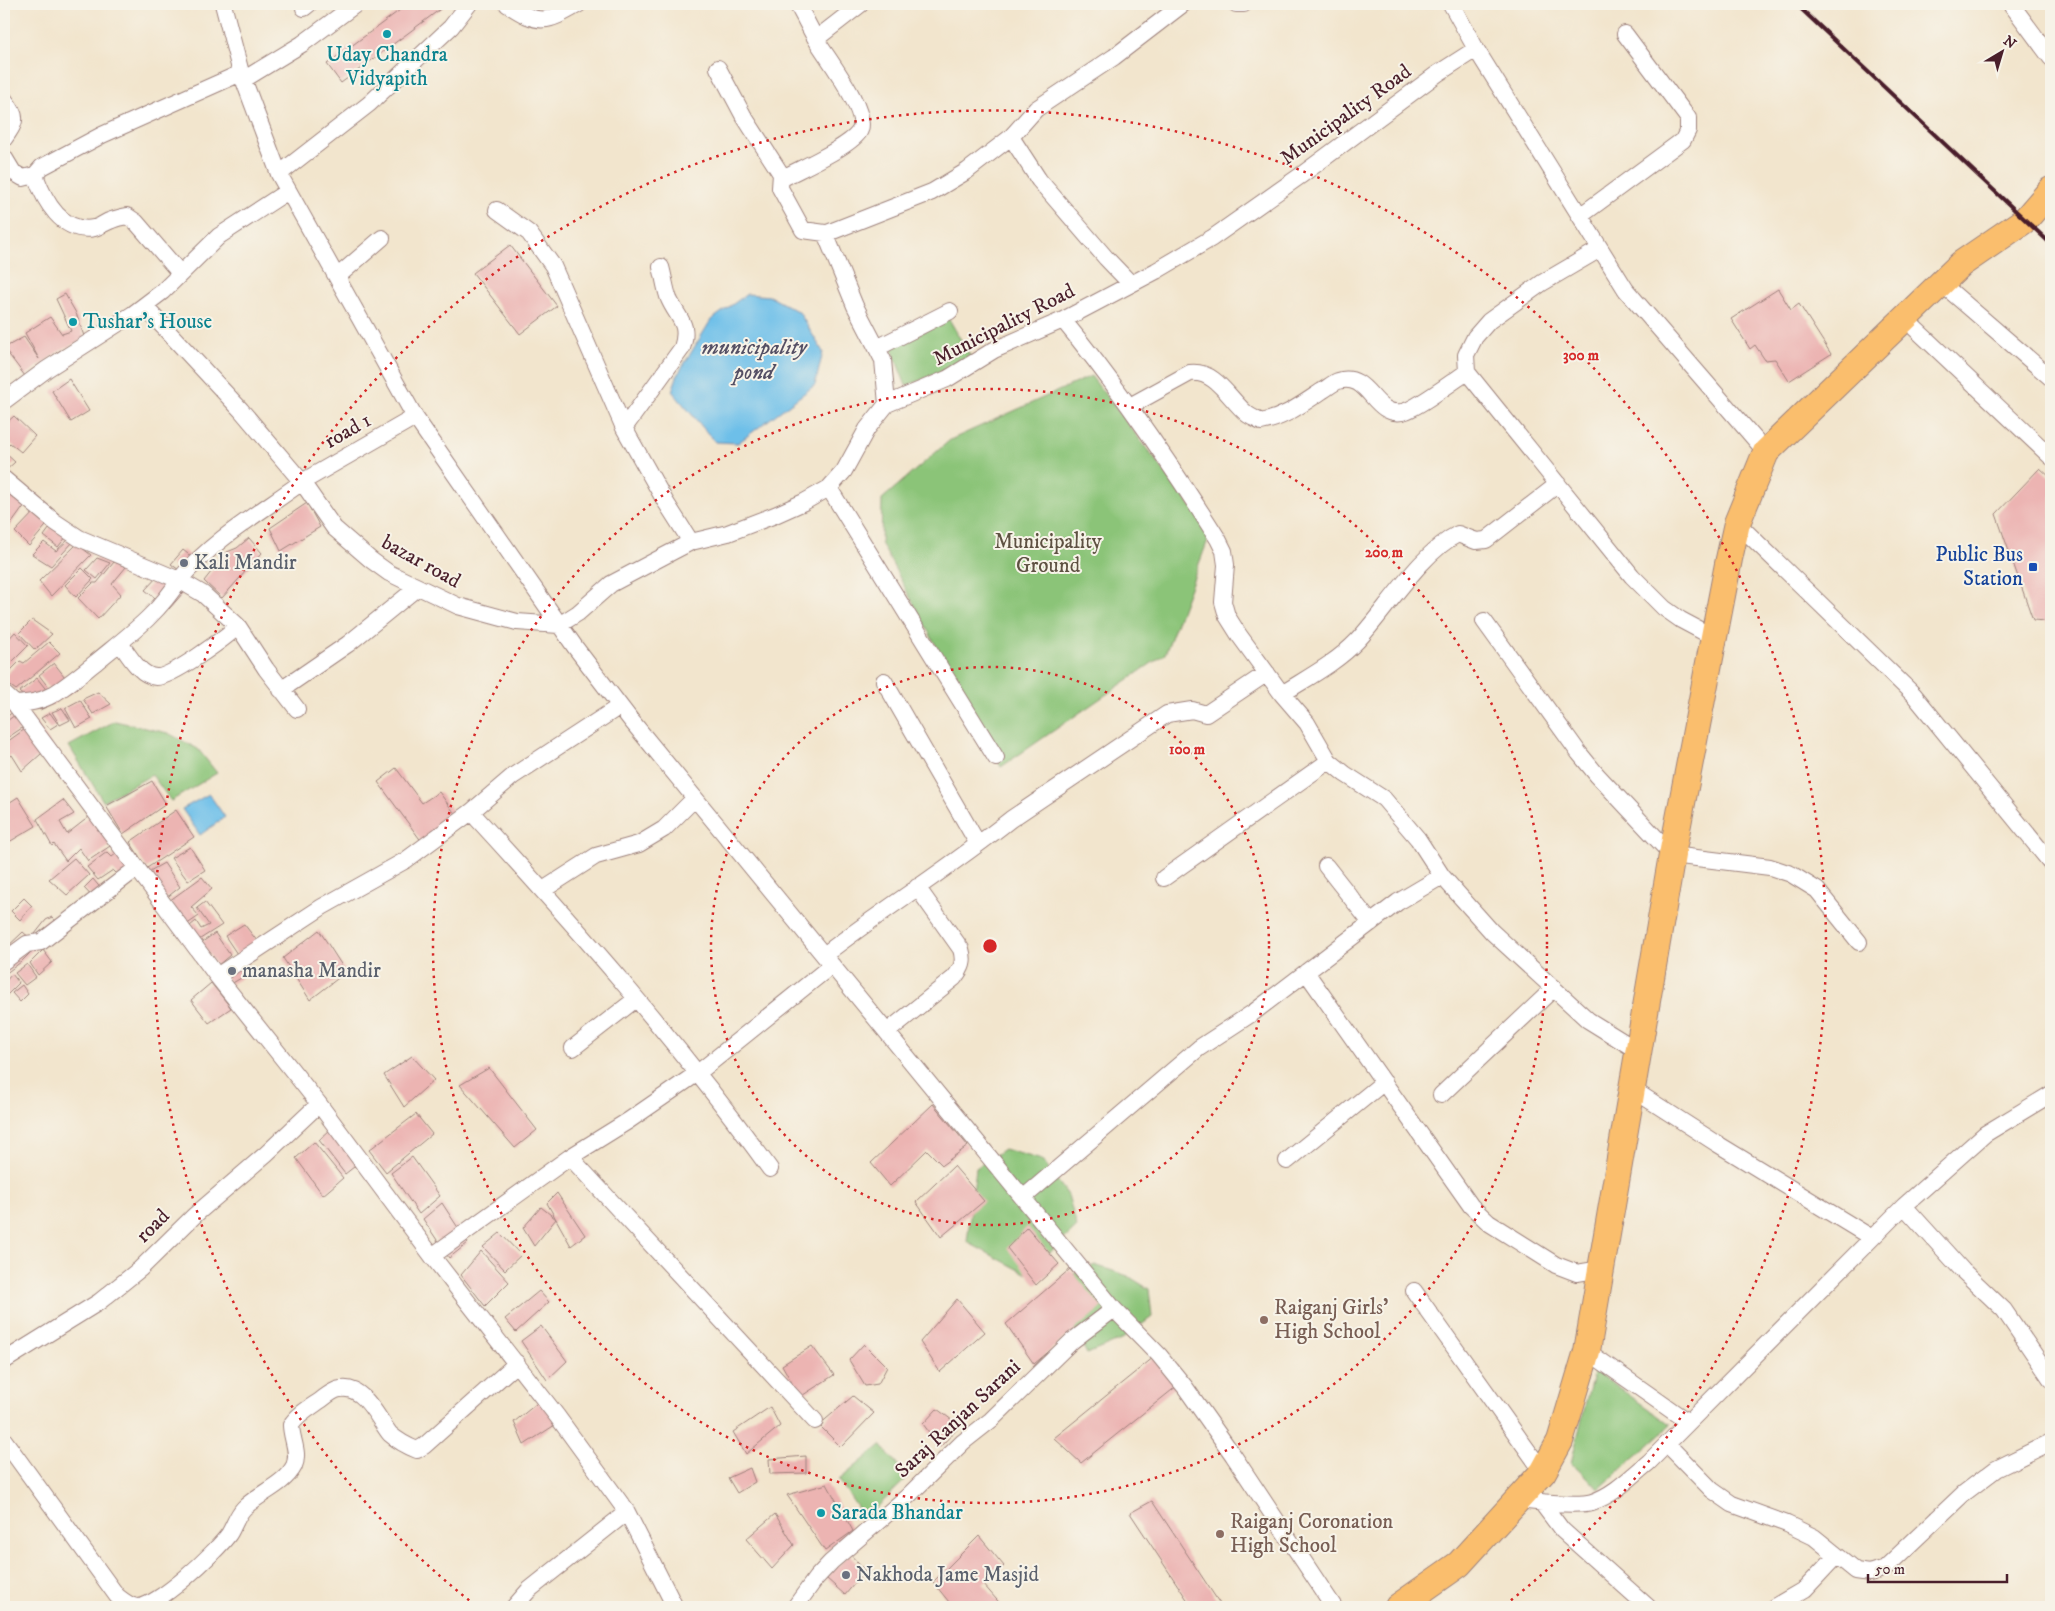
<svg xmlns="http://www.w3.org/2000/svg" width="2055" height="1611" font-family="'IM FELL DW Pica',serif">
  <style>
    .green { fill: #8bc478; stroke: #6a7252 }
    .water { fill: #6dbfe9; stroke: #5c6f8a }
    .building { fill: #ecb4b2 }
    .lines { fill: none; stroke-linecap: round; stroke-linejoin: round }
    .street-casing { stroke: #9e827c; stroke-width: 18 }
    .primary-casing { stroke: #9e827c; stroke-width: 28 }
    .street { stroke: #fff; stroke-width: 16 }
    .primary { stroke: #fabe6d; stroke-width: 26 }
    .rail { stroke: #4a1f2b; stroke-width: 4 }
    .ring { fill: none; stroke: #d62828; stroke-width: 2.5; stroke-dasharray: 2.5 5 }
    .culture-dot { fill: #0f9aa8; stroke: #f7f3e8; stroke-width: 2 }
    .worship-dot { fill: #6b7280; stroke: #f7f3e8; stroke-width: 2 }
    .transit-dot { fill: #1a4fb4; stroke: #f7f3e8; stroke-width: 2 }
    .education-dot { fill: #8d6e63; stroke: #f7f3e8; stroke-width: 2 }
    .labels { text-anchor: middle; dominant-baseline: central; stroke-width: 4; stroke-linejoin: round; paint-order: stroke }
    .culture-label { font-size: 21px; fill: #0d838f; stroke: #f7f3e8; text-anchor: start }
    .street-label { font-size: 21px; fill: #4a1f2b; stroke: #f7f3e8 }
    .park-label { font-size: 21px; fill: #5e5142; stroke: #f7f3e8 }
    .transit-label { font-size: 21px; fill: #164399; stroke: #f7f3e8; text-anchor: end }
    .worship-label { font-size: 21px; fill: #5b616d; stroke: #f7f3e8; text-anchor: start }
    .education-label { font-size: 21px; fill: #785e54; stroke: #f7f3e8; text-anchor: start }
    .water-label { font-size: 22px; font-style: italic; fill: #544f64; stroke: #f7f3e8 }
    .centre { fill: #d62828; stroke: #f7f3e8; stroke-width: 2.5 }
    .ring-label { font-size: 15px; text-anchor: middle; font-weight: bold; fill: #d62828; stroke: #f7f3e8; stroke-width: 4; stroke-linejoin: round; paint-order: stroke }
  </style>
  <rect width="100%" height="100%" fill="#f7f3e8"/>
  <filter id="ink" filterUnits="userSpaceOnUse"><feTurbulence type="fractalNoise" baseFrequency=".02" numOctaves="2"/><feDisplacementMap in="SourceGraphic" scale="10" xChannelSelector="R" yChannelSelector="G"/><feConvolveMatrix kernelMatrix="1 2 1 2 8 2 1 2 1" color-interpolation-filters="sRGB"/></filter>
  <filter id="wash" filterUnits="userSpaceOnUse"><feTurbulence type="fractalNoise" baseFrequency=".0096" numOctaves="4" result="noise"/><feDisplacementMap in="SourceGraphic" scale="20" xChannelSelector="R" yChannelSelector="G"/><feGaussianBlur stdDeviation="1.12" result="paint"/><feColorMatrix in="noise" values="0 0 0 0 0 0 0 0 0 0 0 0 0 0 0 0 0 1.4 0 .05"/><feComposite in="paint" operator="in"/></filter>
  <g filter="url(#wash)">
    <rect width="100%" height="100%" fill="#f2e5cd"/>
    <!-- green -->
    <path class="green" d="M 949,319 L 972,359 L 906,386 L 891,347 Z
      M 1091,376 L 1211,532 L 1165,654 L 1001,767 L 881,543 L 882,499 L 950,440 Z
      M 115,721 L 168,733 L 198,749 L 217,773 L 171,801 L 152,775 L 103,801 L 69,746 Z
      M 1004,1149 L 1042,1160 L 1068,1195 L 1077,1227 L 1027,1274 L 967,1242 L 976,1168 Z
      M 1095,1265 L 1128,1276 L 1149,1289 L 1152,1317 L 1121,1340 L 1087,1354 L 1062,1304 L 1058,1280 Z
      M 1594,1370 L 1671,1425 L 1599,1489 L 1571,1463 Z
      M 881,1445 L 908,1477 L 865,1519 L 839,1480 Z"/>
    <!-- water -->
    <path class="water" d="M 747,294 L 769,296 L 799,312 L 823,352 L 815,385 L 738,443 L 715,442 L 672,391 L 678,374 L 711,320 Z
      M 209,794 L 225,817 L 200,835 L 182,809 Z"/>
    <g id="blocks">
      <!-- building -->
      <path class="building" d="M 408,4 L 447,4 L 341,83 L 327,64 Z
        M 510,245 L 557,306 L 520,334 L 473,273 Z
        M 1778,289 L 1791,310 L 1799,304 L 1831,354 L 1789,381 L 1775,359 L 1765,360 L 1755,345 L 1750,349 L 1731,319 Z
        M 65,294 L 76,313 L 85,339 L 59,351 L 25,376 L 4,348 L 24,337 L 39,359 L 25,333 L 50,317 L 62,334 L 71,331 L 56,299 Z
        M 69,379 L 89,411 L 71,422 L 52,391 Z
        M 14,416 L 35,436 L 21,452 L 10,443 L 4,449 L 4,425 Z
        M 4,452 L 15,462 L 4,472 Z
        M 2040,468 L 2051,478 L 2051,627 L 2046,621 L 2033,620 L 1996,514 Z
        M 6,490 L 25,505 L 4,534 L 4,493 Z
        M 307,503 L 320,527 L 281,551 L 270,528 Z
        M 37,509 L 50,521 L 29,546 L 15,532 Z
        M 52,525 L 67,536 L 58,547 L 44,536 Z
        M 249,538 L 262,553 L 222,598 L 204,581 L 227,552 L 237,548 Z
        M 69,539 L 73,542 L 51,566 L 32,554 L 44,542 L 56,551 Z
        M 77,544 L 91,555 L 51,596 L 39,581 Z
        M 183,550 L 198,562 L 187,576 L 171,564 Z
        M 97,558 L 110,563 L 97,579 L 86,570 Z
        M 114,562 L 126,567 L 112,584 L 121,594 L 98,619 L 78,598 L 93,583 L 97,583 Z
        M 82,568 L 93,579 L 76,597 L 65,585 Z
        M 159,575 L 183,593 L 169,609 L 145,590 Z
        M 32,620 L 52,634 L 35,650 L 19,633 Z
        M 4,627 L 11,632 L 4,639 Z
        M 15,632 L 28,646 L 4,670 L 4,644 Z
        M 49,642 L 60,653 L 16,690 L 4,681 L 4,677 L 20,661 L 24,663 Z
        M 54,663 L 75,690 L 58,700 L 39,675 Z
        M 37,678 L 56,702 L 40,710 L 19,692 Z
        M 98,692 L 111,704 L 93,714 L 83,699 Z
        M 4,695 L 19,707 L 4,719 Z
        M 80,700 L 92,719 L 76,728 L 65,708 Z
        M 62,708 L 70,720 L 60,725 L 52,712 Z
        M 22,710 L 34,720 L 4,740 L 4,723 Z
        M 50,713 L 58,724 L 50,729 L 41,718 Z
        M 35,722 L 51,745 L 22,771 L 12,755 L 4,761 L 4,744 Z
        M 396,768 L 422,803 L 439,792 L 456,815 L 422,842 L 378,782 Z
        M 152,781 L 166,804 L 123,834 L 106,806 Z
        M 18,797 L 36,826 L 4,845 L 4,806 Z
        M 63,800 L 74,814 L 60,822 L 67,834 L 94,813 L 116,842 L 88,861 L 79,848 L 66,861 L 54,844 L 52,846 L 37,819 Z
        M 176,810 L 194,837 L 147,868 L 130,842 Z
        M 190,847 L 205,870 L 188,881 L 171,858 Z
        M 122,849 L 138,873 L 123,880 L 113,870 L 98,880 L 87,867 L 107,852 L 112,857 Z
        M 74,858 L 89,875 L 67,895 L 49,879 Z
        M 164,863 L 180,887 L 165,899 L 148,872 Z
        M 202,877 L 212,889 L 191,907 L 199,916 L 186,925 L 169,901 Z
        M 93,879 L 107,896 L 98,903 L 84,888 Z
        M 24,898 L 32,906 L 20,920 L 11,911 Z
        M 205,902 L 222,925 L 197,941 L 190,926 L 196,921 L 201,929 L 209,925 L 197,908 Z
        M 52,917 L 63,929 L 40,938 L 35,934 L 46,920 Z
        M 244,924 L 264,950 L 243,963 L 225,936 Z
        M 319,930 L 346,972 L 310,1000 L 283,958 Z
        M 23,932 L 38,945 L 21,962 L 5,974 L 4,972 L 4,950 Z
        M 215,933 L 230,955 L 217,966 L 201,943 Z
        M 43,950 L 52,962 L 38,975 L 30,963 Z
        M 232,959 L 246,975 L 231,984 L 220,968 Z
        M 27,964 L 36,977 L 25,985 L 15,973 Z
        M 12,974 L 19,983 L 5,997 L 4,983 Z
        M 211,983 L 231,1008 L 209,1023 L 191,1000 Z
        M 22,985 L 28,994 L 20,1002 L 12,993 Z
        M 412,1056 L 434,1080 L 404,1107 L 384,1075 Z
        M 489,1068 L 537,1130 L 515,1148 L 460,1085 Z
        M 933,1104 L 968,1146 L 942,1165 L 927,1150 L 890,1186 L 871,1163 Z
        M 416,1114 L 432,1134 L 386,1172 L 369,1150 Z
        M 331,1129 L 359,1163 L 345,1174 L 319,1140 Z
        M 314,1142 L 343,1178 L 323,1195 L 296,1158 Z
        M 412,1157 L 440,1196 L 419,1214 L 391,1173 Z
        M 954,1166 L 984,1201 L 941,1237 L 916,1202 Z
        M 557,1193 L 585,1235 L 571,1246 L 547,1203 Z
        M 442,1203 L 468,1243 L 449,1258 L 423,1219 Z
        M 541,1207 L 556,1219 L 534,1246 L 523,1228 Z
        M 1027,1227 L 1059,1264 L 1036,1285 L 1007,1248 Z
        M 500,1233 L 521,1255 L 505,1270 L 483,1247 Z
        M 481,1251 L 509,1282 L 485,1306 L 461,1275 Z
        M 1070,1269 L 1102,1307 L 1034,1364 L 1006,1324 Z
        M 539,1291 L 549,1302 L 516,1332 L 505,1319 Z
        M 957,1299 L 985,1332 L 940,1372 L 920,1342 Z
        M 541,1326 L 567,1361 L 547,1380 L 521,1341 Z
        M 864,1344 L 887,1367 L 878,1384 L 865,1386 L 849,1360 Z
        M 812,1346 L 834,1375 L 800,1397 L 782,1365 Z
        M 1154,1357 L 1177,1386 L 1081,1463 L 1054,1438 Z
        M 853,1396 L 874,1413 L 841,1447 L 819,1425 Z
        M 541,1400 L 558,1423 L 524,1445 L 514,1422 Z
        M 770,1407 L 780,1426 L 746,1454 L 733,1432 Z
        M 937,1409 L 960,1426 L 940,1447 L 923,1424 Z
        M 806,1456 L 806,1473 L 770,1474 L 769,1459 Z
        M 750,1468 L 755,1482 L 737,1493 L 728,1478 Z
        M 827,1484 L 853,1531 L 825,1551 L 787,1495 Z
        M 1152,1501 L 1222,1607 L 1192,1607 L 1130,1513 Z
        M 775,1514 L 794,1545 L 772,1569 L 746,1539 Z
        M 979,1536 L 1004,1566 L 983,1584 L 1003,1607 L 953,1607 L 933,1582 Z
        M 850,1554 L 865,1571 L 845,1595 L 826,1578 Z"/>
    </g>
  </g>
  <g filter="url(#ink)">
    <use href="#blocks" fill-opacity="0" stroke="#9e827c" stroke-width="1"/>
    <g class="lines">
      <!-- street casing -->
      <g class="street-casing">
        <path id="street" d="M 223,4 L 241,73 L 279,174 L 415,417 L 575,647 L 630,719 L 1114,1309 L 1159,1355 L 1185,1387 L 1233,1455 L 1334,1607
          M 507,4 C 540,26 546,23 579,4
          M 1236,4 L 1244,4
          M 1451,4 L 1476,49 L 1626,290 L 1766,452
          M 2011,4 L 2051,58
          M 304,8 L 309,4
          M 816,39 L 861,4
          M 718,68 L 743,115 L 781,174 L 780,188 L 803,230 L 825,233 L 855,306 L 883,360 L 887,404
          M 243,80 L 302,44 L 356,4
          M 4,99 C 18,118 17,120 4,139
          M 1011,137 L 1036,109 L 1114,57 L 1183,4
          M 4,157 L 13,172 L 23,178 L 35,175
          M 279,174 L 369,104 L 451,27 L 469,4
          M 781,179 C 799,169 848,148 859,132 C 871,114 827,58 817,41 C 810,29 804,16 797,4
          M 497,210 L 529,233 L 553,266 L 624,428
          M 1580,216 L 1683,140 L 1688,130 L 1688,118 L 1625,34
          M 825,234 L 932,192 L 967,171 L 1011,137 L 1039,180 L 1106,258 L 1131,284
          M 1600,249 L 1542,283 L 1489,321 L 1475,337 L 1466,355 L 1467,372 L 1632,576 L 1664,608 L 1681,620 L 1713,637
          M 661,267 C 664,277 665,289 669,299 C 678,319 690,323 682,348 L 624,428 L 665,501 L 691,542
          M 180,273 L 136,222 L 127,216 C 122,217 117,218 112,220 C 105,222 100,227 94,228 C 62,234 44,200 35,175 L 42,167 L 102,135 L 241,73
          M 337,277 L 382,238
          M 1941,283 L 2051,378
          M 144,306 L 241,410 L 302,482 L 415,417
          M 1904,318 L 2051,457
          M 1063,320 C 1120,389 1170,463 1218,539 L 1224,551 L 1226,565 L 1223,602 L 1227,616 L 1239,635 L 1282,694 L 1307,723 L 1329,761 L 1345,774 L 1384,799 L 1418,839 L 1442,876 L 1492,932 L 1588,1020 L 1638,1051
          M 877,348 L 950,311
          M 4,401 L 47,369 L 133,314 L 162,292 L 219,236 L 288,191
          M 1130,406 L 1190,373 C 1216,370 1229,399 1247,414 C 1251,417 1256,419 1261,422 C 1284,418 1302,404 1322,391 C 1327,388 1333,383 1338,381 C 1369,371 1373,417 1402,412 C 1413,411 1455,380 1467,372
          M 4,479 L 55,522 L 79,538 L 179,580 C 159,614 125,638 95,663 C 81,674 67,686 52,695 C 40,702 28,703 15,704
          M 829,488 L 996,758
          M 1737,523 L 1914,695 L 2051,863
          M 1484,621 L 1579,753 L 1597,775 L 1672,855 L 1770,867 L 1791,874 L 1817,890 L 1859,942
          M 238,626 L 266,669 L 297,709
          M 120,643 C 128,654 140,676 156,677 C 170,679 226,637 238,626 L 203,594 L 179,580 C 215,538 258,514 302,482 L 334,528 L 371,560 L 389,573 L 458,606 L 517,622 L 559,625 L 578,613 L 611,584 L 666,555 L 691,542 L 728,533 L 775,515 L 804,502 L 829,488 L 844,471 L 867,429 L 887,404 L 947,379 L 994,350 L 1063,320 L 1156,271 L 1212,238 L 1300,176 L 1437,74 L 1476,49
          M 884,681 L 978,844
          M 281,690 L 348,644 L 418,587
          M 4,694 L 15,704 L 217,976 L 319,1104 L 432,1256 L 557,1416 L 627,1512 L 675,1607
          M 1282,694 C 1307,678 1336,663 1357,641 C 1386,610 1421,552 1458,534 L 1476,541 L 1486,540 L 1558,484
          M 471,812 C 576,926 679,1043 770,1169
          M 1326,866 L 1371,923
          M 1164,878 L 1329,761
          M 543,890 L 596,856 L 639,844 L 664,829 L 695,798
          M 824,955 C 885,908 951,867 1011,819 L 1167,714 L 1192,710 L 1206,714 L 1267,673
          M 4,961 L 27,944 L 41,942 L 137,868
          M 1306,972 L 1471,1206 L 1489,1223 L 1556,1265 L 1577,1273 L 1601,1269
          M 217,976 L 322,907 L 406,860 L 471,812 L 513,776 L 620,706
          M 887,1032 L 954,978 C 962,968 965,962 961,949 L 917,887
          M 573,1048 L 636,999
          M 1632,1089 L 1716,1143 L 1872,1238
          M 1441,1095 L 1554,988
          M 570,1157 L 815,1421
          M 1287,1161 L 1384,1082
          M 1023,1198 L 1199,1048 L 1254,1012 L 1398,902 L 1442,876
          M 1904,1206 L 1963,1271 L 2004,1310 L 2051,1379
          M 432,1256 L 570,1157 L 628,1121 L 699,1072 L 832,965
          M 1414,1291 L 1543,1472
          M 1587,1351 L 1688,1422
          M 4,1361 L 99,1302 L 140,1269 L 195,1215 L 266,1154 L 319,1104
          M 4,1440 L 117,1596 C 122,1600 129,1606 137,1607 C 157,1608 217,1551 229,1534 C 234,1526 237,1515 244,1508 C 259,1493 284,1485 294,1466 C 300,1453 291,1438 291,1425 C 298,1414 311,1407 321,1400 C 326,1396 335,1389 341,1389 C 364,1385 378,1419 390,1434 C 398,1441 407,1446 417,1450 L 424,1446 L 517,1363
          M 1667,1444 L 1712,1490 L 1732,1504 L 1787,1524 L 1814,1537 L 1856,1571 L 1870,1573 L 1885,1568 L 1963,1494 L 1996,1469 L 2051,1442
          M 1519,1500 C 1534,1502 1580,1506 1592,1502 C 1614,1495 1632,1476 1649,1462 L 1904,1206 L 1985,1134 L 2051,1094
          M 1541,1502 L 1562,1530 L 1648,1607
          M 514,1607 L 529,1590 L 627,1512
          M 795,1607 L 816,1578 L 831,1562 L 908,1496 L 963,1442 L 991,1420 L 1072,1341 L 1114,1309
          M 1774,1607 L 1805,1589 L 1836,1556"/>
      </g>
      <!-- primary casing -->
      <g class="primary-casing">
        <path id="primary" d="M 1398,1607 L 1459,1564 L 1543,1472 L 1560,1441 L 1587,1351 L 1672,855 L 1729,559 L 1737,523 L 1766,452 L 1961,264 L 2025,220 L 2051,190"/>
      </g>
      <!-- street -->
      <use href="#street" class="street"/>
      <!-- primary -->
      <use href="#primary" class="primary"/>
      <!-- rail -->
      <path class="rail" d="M 1796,4 L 2051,244"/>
    </g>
  </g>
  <!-- distance rings -->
  <g class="ring">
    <circle cx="990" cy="946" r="279"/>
    <circle cx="990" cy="946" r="557"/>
    <path d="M475 1605A836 836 0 1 1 1505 1605"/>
  </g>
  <!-- markers -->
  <g class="culture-dot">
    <circle cx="387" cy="34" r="5"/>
    <circle cx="73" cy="322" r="5"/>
    <circle cx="821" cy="1513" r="5"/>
  </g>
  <g class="worship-dot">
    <circle cx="184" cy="563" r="5"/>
    <circle cx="232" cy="971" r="5"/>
    <circle cx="846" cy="1575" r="5"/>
  </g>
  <rect class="transit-dot" x="2028" y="562" width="10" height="10" rx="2.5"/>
  <g class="education-dot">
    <circle cx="1264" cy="1320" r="5"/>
    <circle cx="1220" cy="1534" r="5"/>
  </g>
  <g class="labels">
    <!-- culture labels -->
    <g class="culture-label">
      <text x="387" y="55" text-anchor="middle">Uday Chandra<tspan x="387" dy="24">Vidyapith</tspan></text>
      <text x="83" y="322">Tushar's House</text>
      <text x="831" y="1513">Sarada Bhandar</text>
    </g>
    <!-- street labels -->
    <g class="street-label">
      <text transform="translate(1346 115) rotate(-36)">Municipality Road</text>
      <text transform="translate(1004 325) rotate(-27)">Municipality Road</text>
      <text transform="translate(348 431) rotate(-30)">road 1</text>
      <text transform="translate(421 562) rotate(29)">bazar road</text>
      <text transform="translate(153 1226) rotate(-45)">road</text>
      <text transform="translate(958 1419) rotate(-43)">Saraj Ranjan Sarani</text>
    </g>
    <!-- park labels -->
    <g class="park-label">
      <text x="1048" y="542">Municipality<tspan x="1048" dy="24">Ground</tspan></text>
    </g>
    <!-- transit labels -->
    <g class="transit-label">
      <text x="2023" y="555">Public Bus<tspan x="2023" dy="24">Station</tspan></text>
    </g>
    <!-- worship labels -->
    <g class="worship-label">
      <text x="194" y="563">Kali Mandir</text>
      <text x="242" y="971">manasha Mandir</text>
      <text x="856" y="1575">Nakhoda Jame Masjid</text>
    </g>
    <!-- education labels -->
    <g class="education-label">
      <text x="1274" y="1308">Raiganj Girls'<tspan x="1274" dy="24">High School</tspan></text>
      <text x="1230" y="1522">Raiganj Coronation<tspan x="1230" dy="24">High School</tspan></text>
    </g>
    <!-- water labels -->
    <g class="water-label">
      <text x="754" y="347">municipality<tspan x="754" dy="25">pond</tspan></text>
    </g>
  </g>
  <circle cx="990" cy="946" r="8" class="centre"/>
  <g class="ring-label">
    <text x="1581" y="360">300 m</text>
    <text x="1384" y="557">200 m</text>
    <text x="1187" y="754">100 m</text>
  </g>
  <!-- margin -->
  <rect width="2055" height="1611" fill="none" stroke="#f7f3e8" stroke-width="20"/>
  <!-- north arrow -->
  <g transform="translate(2002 52) rotate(38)" stroke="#f7f3e8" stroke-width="4" paint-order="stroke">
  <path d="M0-4L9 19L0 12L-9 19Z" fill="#4a1f2b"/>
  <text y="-8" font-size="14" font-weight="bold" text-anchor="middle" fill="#4a1f2b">N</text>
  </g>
  <!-- scale -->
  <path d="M1868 1574v8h139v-8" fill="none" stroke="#4a1f2b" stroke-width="2.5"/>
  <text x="1875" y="1574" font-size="15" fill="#4a1f2b" stroke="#f7f3e8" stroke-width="4" paint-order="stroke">50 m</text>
</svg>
